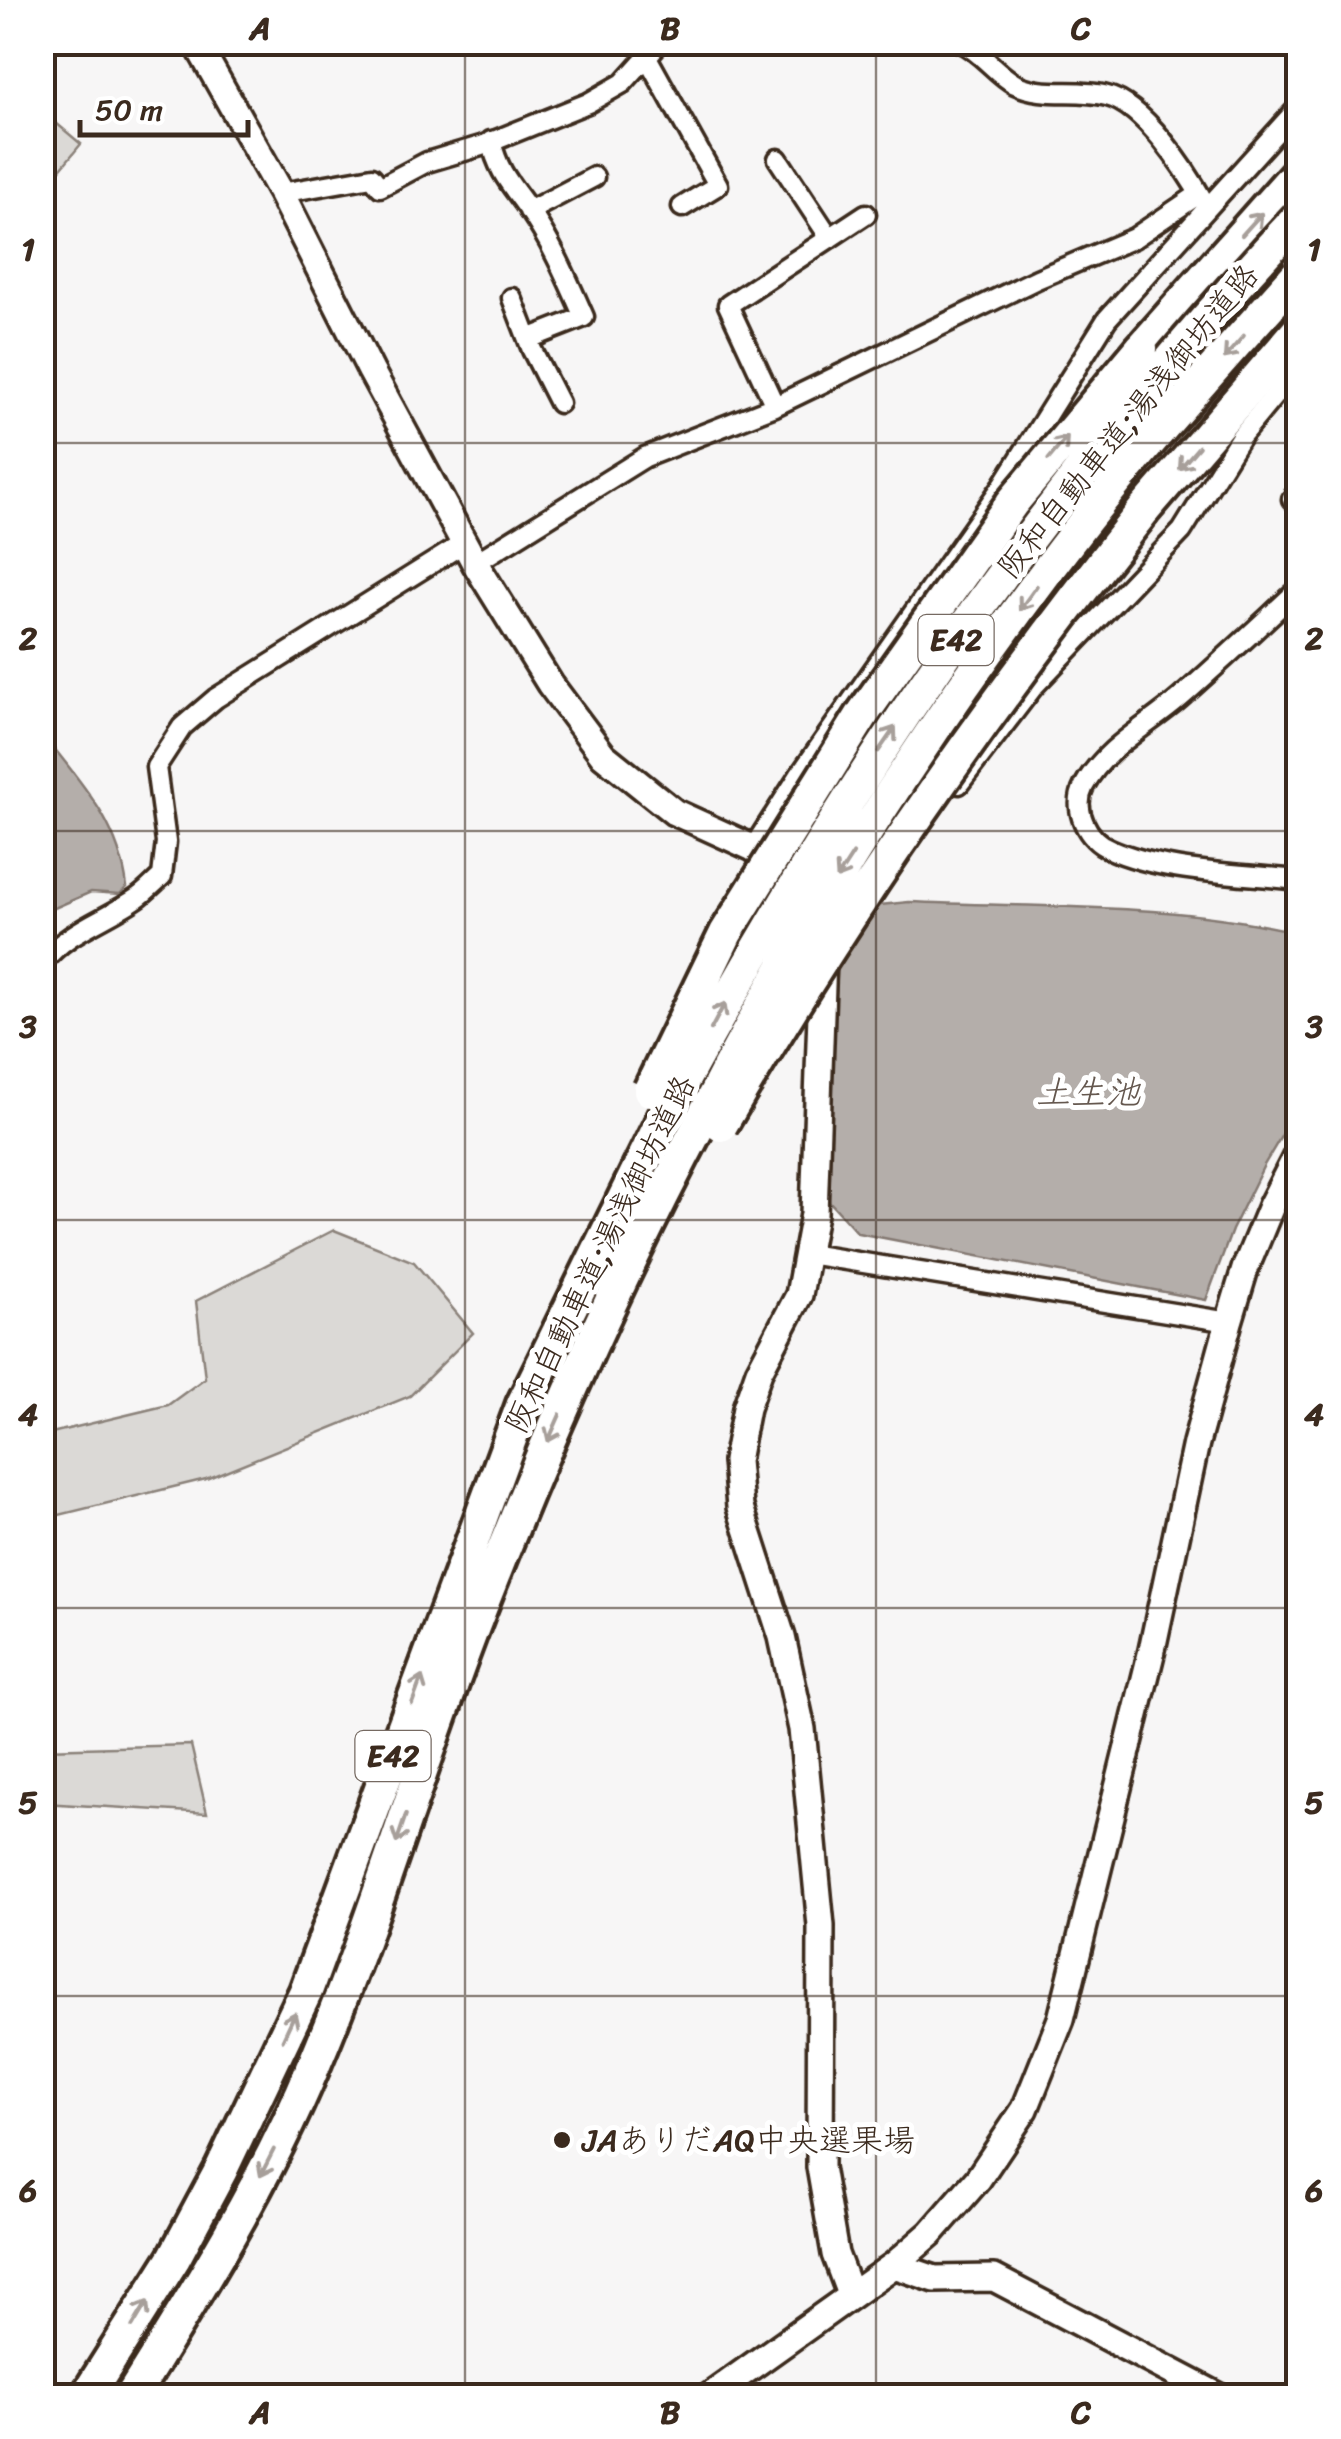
<svg xmlns="http://www.w3.org/2000/svg" width="1341" height="2439" font-family="Sriracha,'Klee One',sans-serif">
  <style>
    .green { fill: #dbd9d6; stroke: #8b827a; stroke-width: 2.5 }
    .water { fill: #b4aeaa; stroke: #847972; stroke-width: 2.5 }
    .lines { fill: none; stroke-linecap: round; stroke-linejoin: round }
    .street-casing { stroke: #3b2a1e; stroke-width: 25 }
    .secondary-casing { stroke: #3b2a1e; stroke-width: 32 }
    .highway-casing { stroke: #3b2a1e; stroke-width: 40 }
    .street { stroke: #fff; stroke-width: 18 }
    .secondary { stroke: #fff; stroke-width: 25 }
    .highway { stroke: #fff; stroke-width: 32 }
    .highway-bridge-casing { stroke: #3b2a1e; stroke-width: 40; stroke-linecap: butt }
    .highway-bridge { stroke: #fff; stroke-width: 32 }
    .oneway { stroke: #a79f9a }
    .grid { fill: none; stroke: #3b2a1e; stroke-width: 2.5; stroke-opacity: 0.55 }
    .poi-dot { fill: #3b2a1e; stroke: #fff; stroke-width: 4 }
    .labels { text-anchor: middle; dominant-baseline: central; stroke-width: 10; stroke-linejoin: round; paint-order: stroke }
    .shield { fill: #fff; stroke: #766a62; stroke-width: 2.5 }
    .shield-label { font-size: 30px; font-weight: bold; fill: #3b2a1e }
    .street-label { font-size: 32px; fill: #3b2a1e; stroke: #fff }
    .poi-label { font-size: 32px; fill: #3b2a1e; stroke: #fff; text-anchor: start }
    .water-label { font-size: 35px; font-style: italic; fill: #65584f; stroke: #fff }
    .neatline { fill: none; stroke: #3b2a1e; stroke-width: 4 }
    .grid-label { font-size: 32px; text-anchor: middle; font-weight: bold; fill: #3b2a1e }
  </style>
  <rect width="100%" height="100%" fill="#f7f6f6"/>
  <filter id="ink" filterUnits="userSpaceOnUse"><feTurbulence type="fractalNoise" baseFrequency=".01" numOctaves="2"/><feDisplacementMap in="SourceGraphic" scale="20" xChannelSelector="R" yChannelSelector="G"/><feConvolveMatrix kernelMatrix="1 2 1 2 8 2 1 2 1" color-interpolation-filters="sRGB"/></filter>
  <g filter="url(#ink)">
    <!-- green -->
    <path class="green" d="M 43,112 L 81,144 L 43,190 Z
      M 334,1230 L 414,1262 L 473,1333 L 410,1396 L 206,1479 L 43,1519 L 43,1435 L 168,1405 L 205,1378 L 196,1301 Z
      M 191,1745 L 207,1813 L 43,1803 L 43,1749 Z"/>
    <!-- water -->
    <path class="water" d="M 42,733 C 81,783 119,822 127,887 L 120,894 L 91,892 L 43,913 Z
      M 909,902 C 1038,908 1173,902 1298,933 L 1298,1108 L 1264,1165 L 1232,1230 L 1206,1300 L 858,1233 L 821,1192 L 842,909 Z"/>
    <g class="lines">
      <!-- street casing -->
      <g class="street-casing">
        <path id="street" d="M 960,42 C 981,51 995,73 1015,84 C 1043,98 1077,88 1107,96 C 1144,105 1186,170 1204,202
          M 647,57 L 718,185 L 682,207
          M 491,141 C 499,174 511,184 529,210 C 552,243 568,281 584,317 L 528,339
          M 778,159 L 830,238
          M 281,193 L 372,177 L 380,187 L 427,162 L 481,146 L 588,103 L 623,83 L 660,42
          M 529,211 L 594,177
          M 512,298 L 532,350 L 559,403
          M 775,406 L 728,305 L 866,214
          M 1292,499 L 1298,491
          M 475,563 L 645,457 L 775,406 L 1037,279 L 1134,238 L 1199,194
          M 1298,590 C 1259,626 1220,663 1180,698 C 1148,726 1105,747 1084,786 C 1072,809 1087,840 1110,849 C 1164,873 1240,873 1298,880
          M 959,784 L 1034,686 L 1182,531 L 1241,436 L 1298,367
          M 753,848 L 799,776 L 1003,485 L 1107,319 L 1298,108
          M 42,963 C 67,931 105,920 137,898 C 146,892 154,883 162,876 L 166,842 L 156,767 L 182,727 L 216,698 L 464,543
          M 808,1254 L 1229,1322"/>
      </g>
      <!-- secondary casing -->
      <g class="secondary-casing">
        <path id="secondary" d="M 196,42 L 281,193 L 371,371 L 475,563 L 550,684 L 603,755 L 674,812 L 753,848 L 785,873
          M 823,957 L 814,1214 L 799,1295 L 759,1371 L 746,1408 L 736,1461 L 740,1507 L 782,1637 L 802,1729 L 821,1926 L 820,2167 L 835,2254 L 850,2294
          M 894,2265 L 935,2279 L 994,2278 L 1218,2396
          M 710,2396 L 894,2265 L 931,2233 L 978,2179 L 1025,2109 L 1061,2019 L 1152,1650 L 1196,1443 L 1229,1322 L 1245,1269 L 1271,1206 L 1298,1153"/>
      </g>
      <!-- highway casing -->
      <g class="highway-casing">
        <path id="highway" d="M 1141,349 L 1298,172
          M 1143,511 L 1298,331
          M 87,2396 L 174,2258 L 221,2170 L 306,1991 L 523,1404 L 672,1101
          M 132,2396 C 198,2290 266,2181 314,2065 C 377,1916 421,1759 480,1609 C 545,1442 618,1277 702,1119"/>
      </g>
      <!-- street -->
      <use href="#street" class="street"/>
      <!-- secondary -->
      <use href="#secondary" class="secondary"/>
      <!-- highway -->
      <use href="#highway" class="highway"/>
      <!-- highway-bridge casing -->
      <g class="highway-bridge-casing">
        <path id="highway-bridge" d="M 650,1090 L 726,933 L 864,712 L 1012,503 L 1141,349
          M 672,1101 C 844,783 1048,482 1298,218
          M 702,1119 C 800,925 919,742 1049,568 C 1125,465 1213,369 1298,274
          M 721,1125 C 846,910 989,706 1143,511"/>
      </g>
      <!-- highway-bridge -->
      <use href="#highway-bridge" class="highway-bridge"/>
    </g>
    <!-- one-way arrows -->
    <defs><path id="oneway-shaft" d="M-6 0H5M1.5-3L5.5 0L1.5 3" fill="none" stroke-width="1.6" stroke-linecap="round" stroke-linejoin="round" transform="scale(2.5)"/></defs>
    <g class="oneway">
      <use href="#oneway-shaft" transform="translate(1252 224) rotate(-48)"/>
      <use href="#oneway-shaft" transform="translate(1234 347) rotate(131)"/>
      <use href="#oneway-shaft" transform="translate(1058 448) rotate(-50)"/>
      <use href="#oneway-shaft" transform="translate(1189 458) rotate(131)"/>
      <use href="#oneway-shaft" transform="translate(1028 598) rotate(126)"/>
      <use href="#oneway-shaft" transform="translate(887 739) rotate(-55)"/>
      <use href="#oneway-shaft" transform="translate(845 866) rotate(123)"/>
      <use href="#oneway-shaft" transform="translate(718 1016) rotate(-62)"/>
      <use href="#oneway-shaft" transform="translate(554 1428) rotate(114)"/>
      <use href="#oneway-shaft" transform="translate(417 1690) rotate(-70)"/>
      <use href="#oneway-shaft" transform="translate(401 1829) rotate(109)"/>
      <use href="#oneway-shaft" transform="translate(289 2026) rotate(-65)"/>
      <use href="#oneway-shaft" transform="translate(267 2163) rotate(117)"/>
      <use href="#oneway-shaft" transform="translate(140 2314) rotate(-59)"/>
    </g>
  </g>
  <!-- grid -->
  <path class="grid" d="M 465,42 L 465,2396M 876,42 L 876,2396M 42,443 L 1298,443M 42,831 L 1298,831M 42,1220 L 1298,1220M 42,1608 L 1298,1608M 42,1996 L 1298,1996"/>
  <!-- markers -->
  <circle class="poi-dot" cx="562" cy="2140" r="10"/>
  <g class="labels">
    <!-- shield labels -->
    <g class="shield">
      <rect x="918.5" y="615" width="75" height="50" rx="8"/>
      <rect x="355.5" y="1731" width="75" height="50" rx="8"/>
    </g>
    <g class="shield-label">
      <text x="956" y="640">E42</text>
      <text x="393" y="1756">E42</text>
    </g>
    <!-- street labels -->
    <g class="street-label">
      <text transform="translate(1128 421) rotate(-51)">阪和自動車道;湯浅御坊道路</text>
      <text transform="translate(600 1254) rotate(-64)">阪和自動車道;湯浅御坊道路</text>
    </g>
    <!-- poi labels -->
    <g class="poi-label">
      <text x="582" y="2140">JAありだAQ中央選果場</text>
    </g>
    <!-- water labels -->
    <g class="water-label">
      <text x="1088" y="1092">土生池</text>
    </g>
  </g>
  <!-- margin -->
  <rect width="1341" height="2439" fill="none" stroke="#fff" stroke-width="110"/>
  <!-- scale -->
  <path d="M80 120v15h168v-15" fill="none" stroke="#3b2a1e" stroke-width="5"/>
  <text x="95" y="120" font-size="30" fill="#3b2a1e" stroke="#ffffff" stroke-width="8" paint-order="stroke">50 m</text>
  <rect x="55" y="55" width="1231" height="2329" class="neatline"/>
  <g class="grid-label">
    <text x="260" y="39">A</text>
    <text x="670" y="39">B</text>
    <text x="1081" y="39">C</text>
    <text x="28" y="260">1</text>
    <text x="1314" y="260">1</text>
    <text x="28" y="649">2</text>
    <text x="1314" y="649">2</text>
    <text x="28" y="1037">3</text>
    <text x="1314" y="1037">3</text>
    <text x="28" y="1425">4</text>
    <text x="1314" y="1425">4</text>
    <text x="28" y="1813">5</text>
    <text x="1314" y="1813">5</text>
    <text x="28" y="2201">6</text>
    <text x="1314" y="2201">6</text>
    <text x="260" y="2423">A</text>
    <text x="670" y="2423">B</text>
    <text x="1081" y="2423">C</text>
  </g>
</svg>
